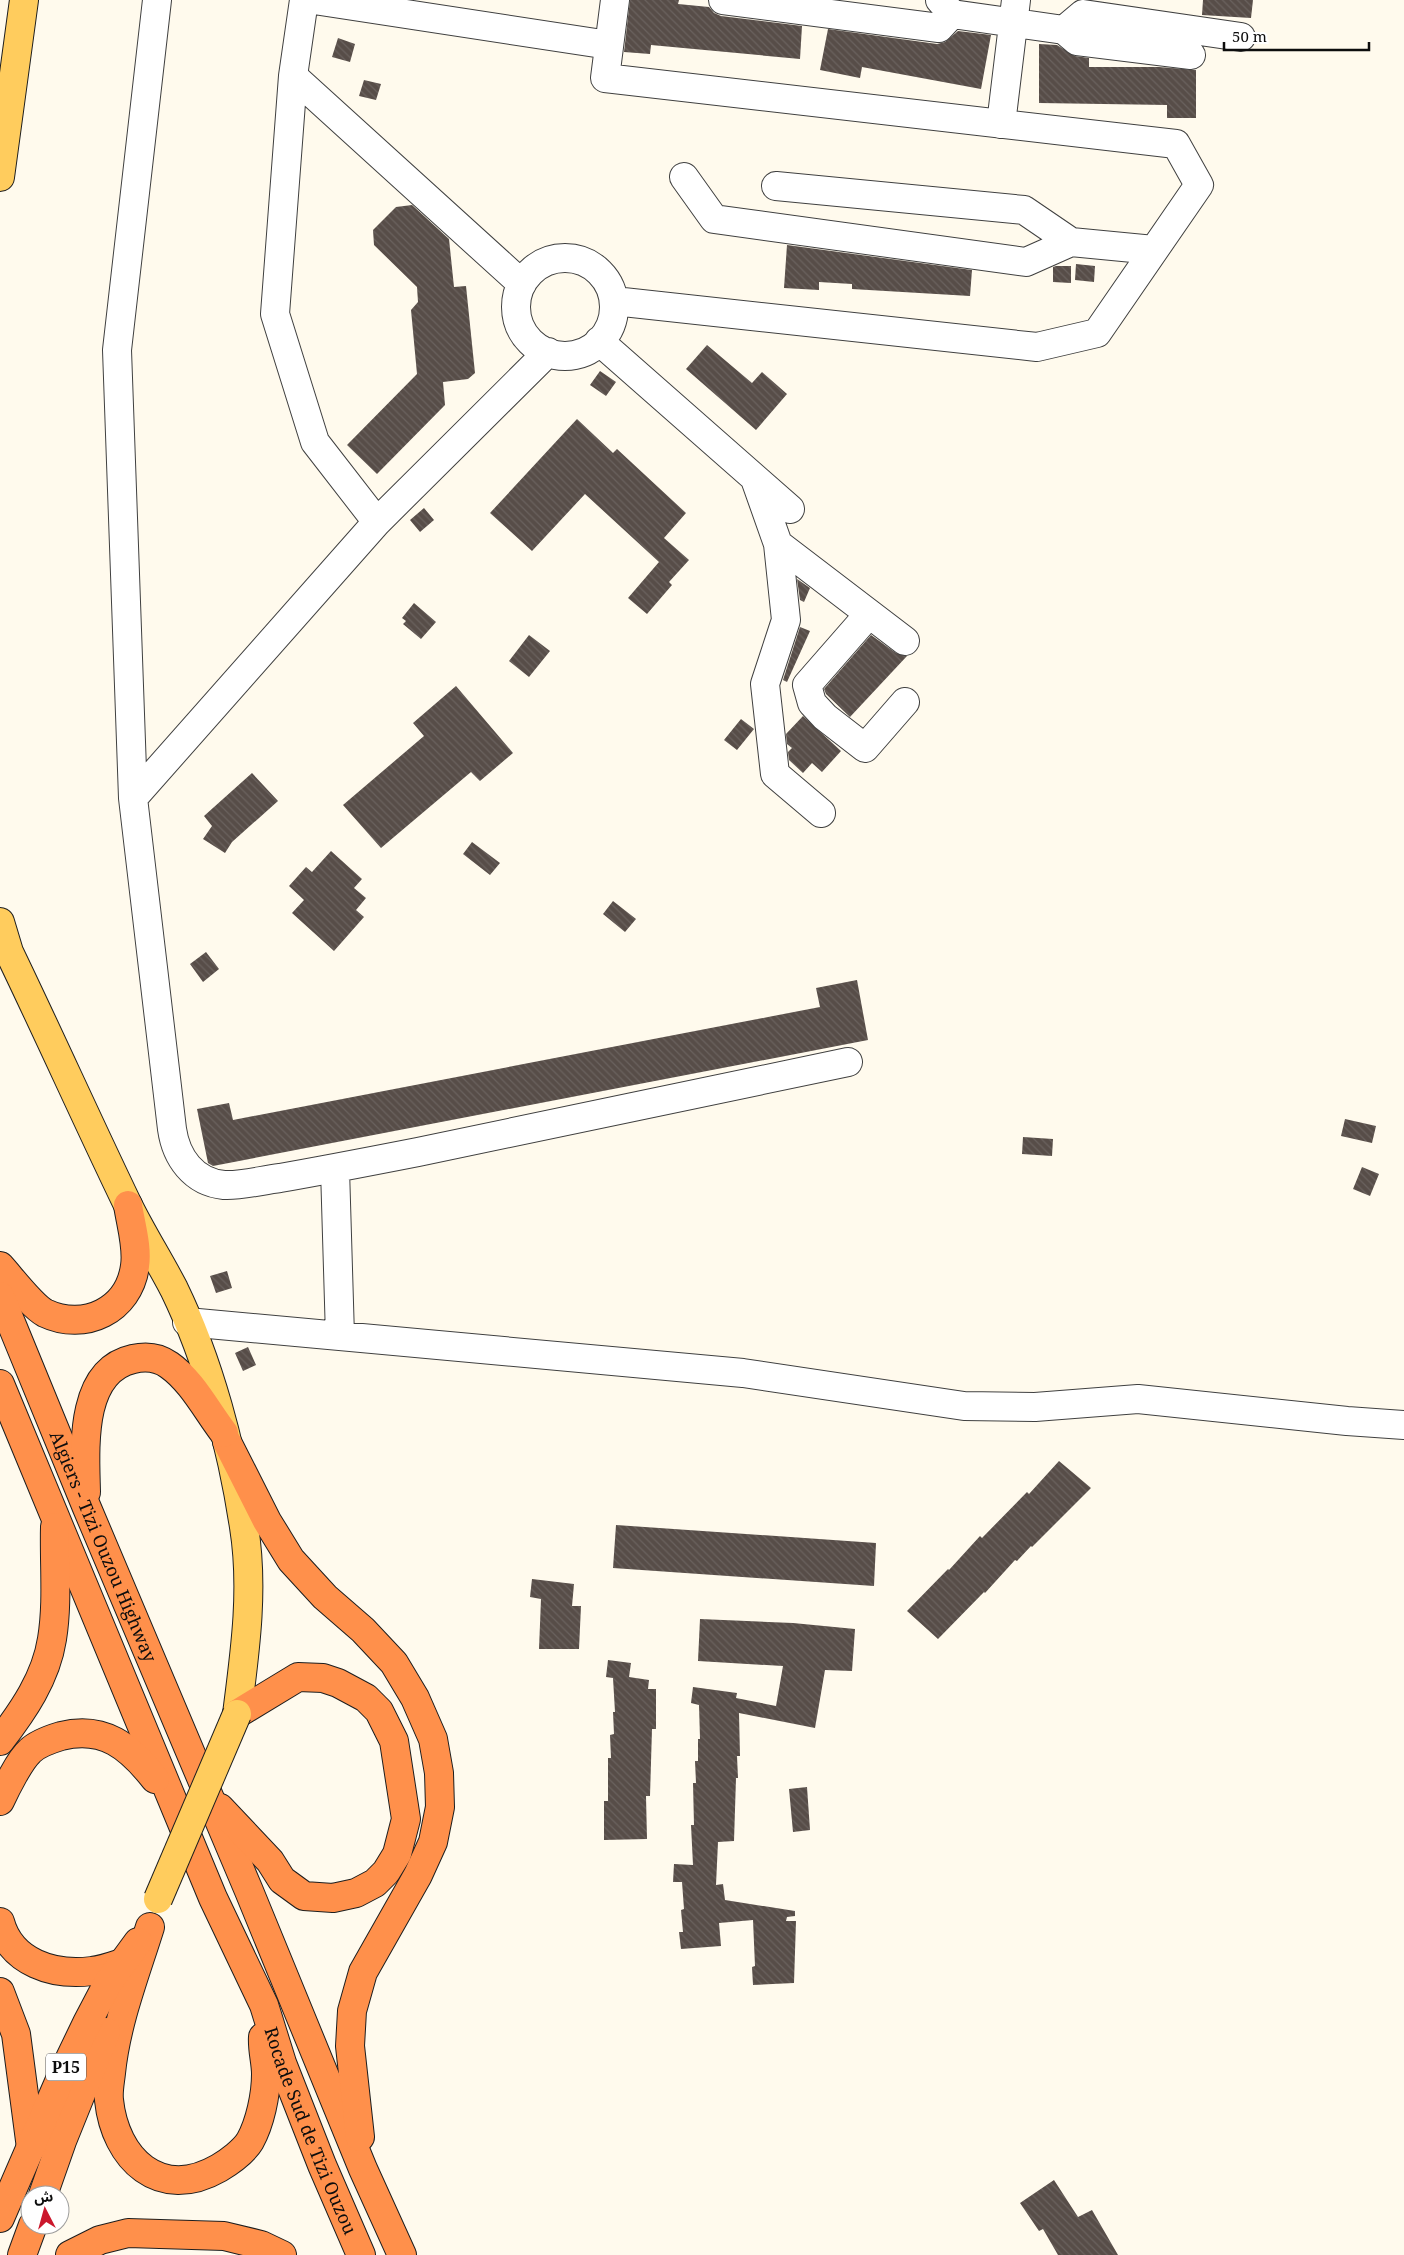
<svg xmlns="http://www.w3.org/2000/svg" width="1404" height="2255" font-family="'Noto Serif','Noto Sans Arabic',serif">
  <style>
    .building { fill: url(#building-back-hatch) }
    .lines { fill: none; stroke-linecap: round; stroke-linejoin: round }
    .minor-casing { stroke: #404040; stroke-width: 30 }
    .major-casing { stroke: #1e1e1e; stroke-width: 30 }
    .highway-casing { stroke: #1e1e1e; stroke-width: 30 }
    .minor { stroke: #fff; stroke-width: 28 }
    .major { stroke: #ffcc5d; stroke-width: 28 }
    .highway { stroke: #ff904b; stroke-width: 28 }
    .major-bridge-casing { stroke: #1e1e1e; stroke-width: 30; stroke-linecap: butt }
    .major-bridge { stroke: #ffcc5d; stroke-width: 28 }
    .labels { text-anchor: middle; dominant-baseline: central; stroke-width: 5; stroke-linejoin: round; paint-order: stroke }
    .shield { fill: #fff; stroke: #565656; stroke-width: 1 }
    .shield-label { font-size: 16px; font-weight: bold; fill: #0d0d0d }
    .street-label { font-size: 18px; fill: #0d0d0d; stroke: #fff }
  </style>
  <defs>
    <pattern id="building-back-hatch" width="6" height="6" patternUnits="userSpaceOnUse" patternTransform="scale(1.25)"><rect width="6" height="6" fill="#574d48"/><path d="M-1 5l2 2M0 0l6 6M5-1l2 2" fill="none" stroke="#6a625e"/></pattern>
  </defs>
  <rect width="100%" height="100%" fill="#fffaed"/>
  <!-- building -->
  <path class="building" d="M 630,0 L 679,0 L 678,4 L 709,7 L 714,13 L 721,16 L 802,26 L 800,59 L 651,45 L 650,54 L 624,52 Z
    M 1203,0 L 1253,0 L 1251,18 L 1202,15 Z
    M 828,29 L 937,44 L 945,42 L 958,31 L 991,35 L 981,89 L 862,67 L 860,78 L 820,70 Z
    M 338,38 L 355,44 L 350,62 L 332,57 Z
    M 1039,44 L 1057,45 L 1075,56 L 1089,58 L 1089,67 L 1159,67 L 1196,70 L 1196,118 L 1167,118 L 1167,105 L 1039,103 Z
    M 364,80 L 381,84 L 376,100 L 359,96 Z
    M 412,205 L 449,239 L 454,287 L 466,286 L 475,373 L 468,379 L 443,382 L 445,405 L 377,474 L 347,445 L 417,374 L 411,310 L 418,302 L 417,287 L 374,245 L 373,230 L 396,207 Z
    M 787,245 L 972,270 L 970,296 L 852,289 L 852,284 L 819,282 L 819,290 L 784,288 Z
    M 1076,264 L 1095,266 L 1094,282 L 1075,280 Z
    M 1056,266 L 1071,266 L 1071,283 L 1053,282 L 1053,267 Z
    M 707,345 L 752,383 L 762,372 L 787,394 L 756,430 L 686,369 Z
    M 600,371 L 616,382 L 606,396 L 590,385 Z
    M 577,419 L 613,453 L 617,449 L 686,513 L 664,538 L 689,560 L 669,582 L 672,585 L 647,614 L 628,598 L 659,562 L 585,494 L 532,551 L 490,513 Z
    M 424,508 L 434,520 L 420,532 L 410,520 Z
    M 797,579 L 810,588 L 804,602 L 800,600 Z
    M 414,603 L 436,622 L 421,639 L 403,624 L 406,621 L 402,618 Z
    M 800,627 L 810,631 L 787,682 L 783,680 Z
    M 529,635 L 550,651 L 529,677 L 509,661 Z
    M 871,635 L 896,653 L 907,656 L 850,717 L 826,694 L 824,689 Z
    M 456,686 L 513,753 L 480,781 L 471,772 L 381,848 L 343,805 L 424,736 L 413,723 Z
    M 803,716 L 841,751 L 822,772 L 812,763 L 803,773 L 789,760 L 788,752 L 792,748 L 787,744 L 786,734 Z
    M 741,719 L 754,729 L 737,750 L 724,740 Z
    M 252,773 L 278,801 L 232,842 L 225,853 L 203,839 L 212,826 L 204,816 Z
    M 472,842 L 500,863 L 490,875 L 463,854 Z
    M 331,851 L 362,879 L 354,888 L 366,898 L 356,910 L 364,917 L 334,951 L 292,913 L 304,900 L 289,886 L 306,867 L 312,872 Z
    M 613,901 L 636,919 L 625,932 L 603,914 Z
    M 206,952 L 219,969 L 203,982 L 190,964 Z
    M 857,980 L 868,1040 L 213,1166 L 208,1163 L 197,1109 L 229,1103 L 233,1120 L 820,1007 L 816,988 Z
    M 1345,1119 L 1376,1126 L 1372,1143 L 1341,1136 Z
    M 1023,1137 L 1053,1139 L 1052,1156 L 1022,1154 Z
    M 1362,1167 L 1379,1174 L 1370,1196 L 1353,1189 Z
    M 227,1271 L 232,1288 L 216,1293 L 210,1276 Z
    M 248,1347 L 256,1365 L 243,1371 L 235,1353 Z
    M 1059,1461 L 1091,1488 L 1032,1547 L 1031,1546 L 1017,1561 L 1015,1560 L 985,1593 L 984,1592 L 938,1639 L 907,1611 L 948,1569 L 949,1570 L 980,1536 L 982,1538 L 1027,1492 L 1029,1494 Z
    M 616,1525 L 876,1543 L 874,1586 L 613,1568 Z
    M 532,1579 L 574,1584 L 572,1606 L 581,1606 L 579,1649 L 539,1649 L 541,1599 L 530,1597 Z
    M 700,1619 L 793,1623 L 855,1629 L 852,1671 L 825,1670 L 815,1728 L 739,1713 L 740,1756 L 737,1756 L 738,1778 L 736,1778 L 734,1841 L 718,1842 L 716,1885 L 723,1884 L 725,1900 L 795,1911 L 795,1916 L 787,1917 L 786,1921 L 796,1921 L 794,1983 L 753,1985 L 752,1967 L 755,1966 L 753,1920 L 719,1923 L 721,1946 L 681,1949 L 679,1932 L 683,1932 L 681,1910 L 684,1909 L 682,1882 L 673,1882 L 674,1864 L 693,1865 L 691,1825 L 694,1825 L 693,1783 L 696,1783 L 695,1761 L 698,1761 L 698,1739 L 700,1739 L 699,1705 L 691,1703 L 693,1687 L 737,1693 L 736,1698 L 776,1706 L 783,1666 L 698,1661 Z
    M 608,1660 L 631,1663 L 629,1677 L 649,1680 L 648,1689 L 656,1689 L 656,1729 L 652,1729 L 650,1796 L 646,1796 L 647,1839 L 604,1840 L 604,1801 L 608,1801 L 608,1758 L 611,1758 L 610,1735 L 614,1734 L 613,1712 L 615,1712 L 613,1678 L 606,1677 Z
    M 807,1787 L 810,1830 L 793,1832 L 789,1789 Z
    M 1054,2180 L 1078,2217 L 1092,2210 L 1118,2255 L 1058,2255 L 1043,2229 L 1039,2231 L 1020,2203 Z"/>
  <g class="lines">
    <!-- minor casing -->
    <g class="minor-casing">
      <path id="minor" d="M 157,0 L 117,350 L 133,798 L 172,1129 C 176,1157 193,1182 224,1185 C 242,1186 262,1180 280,1178 C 326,1170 372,1161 418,1152 C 561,1122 705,1092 848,1062
        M 304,0 L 293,76 L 275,314 L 315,442 L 377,522
        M 314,0 L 609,45
        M 723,0 L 939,28 L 952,14 L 940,0
        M 952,14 L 1064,30
        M 1191,55 L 1077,41 L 1064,30 L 1083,14 L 1241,37
        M 293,76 L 522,284
        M 1001,124 L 1016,0
        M 684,177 L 714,219 L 1026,262 L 1071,242
        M 776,186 L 1024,210 L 1071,242 L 1154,250
        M516 307a49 49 0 1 1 98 0a49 49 0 1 1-98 0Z
        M 614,301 L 1037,347 L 1097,333 L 1199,185 L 1176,144 L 605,78 L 615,0
        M 599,341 L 790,509
        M 755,479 L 778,544 L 786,620 L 765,684 L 775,774 L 821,813
        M 778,544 L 905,641
        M 869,614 L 807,685 L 812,703 L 825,717 L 865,748 L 905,702
        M 133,798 L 377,522 L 548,352
        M 335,1169 L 340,1336
        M 187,1322 L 743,1373 L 964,1406 L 1035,1407 L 1138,1399 L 1347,1421 L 1404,1425"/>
    </g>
    <!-- major casing -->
    <g class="major-casing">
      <path id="major" d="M 0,177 L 24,0
        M 0,922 L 9,952 C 49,1035 87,1120 127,1203 C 141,1232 159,1260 174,1289 C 209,1361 232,1448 244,1527 C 254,1589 245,1652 237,1714"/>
    </g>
    <!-- highway casing -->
    <g class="highway-casing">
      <g id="highway">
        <path d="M 0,1266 C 11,1278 32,1306 45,1313 C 85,1332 129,1310 135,1266 C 138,1247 131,1225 128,1205"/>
        <path id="s1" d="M 0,1296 L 87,1508 L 249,1891 L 363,2169 L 402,2255"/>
        <path id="s2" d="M 0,1384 L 213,1898 L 264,2005 L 282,2063 L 322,2165 L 361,2255"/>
        <path d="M 227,1442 L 267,1521 L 291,1560 L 325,1597 L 363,1630 L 394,1663 L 415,1698 L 433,1739 L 439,1773 L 440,1807 L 433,1842 L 418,1875 L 363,1972 L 352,2011 L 350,2046 L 360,2137"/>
        <path d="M 86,1492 C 85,1449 79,1371 133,1359 C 146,1356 158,1357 169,1365 C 192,1381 207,1411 224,1433"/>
        <path d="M 0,1741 C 23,1711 46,1678 52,1639 C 58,1603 54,1564 55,1527"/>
        <path d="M 0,1801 C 6,1788 20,1760 30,1751 C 37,1744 51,1739 61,1736 C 104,1725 130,1747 155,1779"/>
        <path d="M 220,1808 L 270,1861 L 282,1880 L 304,1896 L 333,1898 L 356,1893 L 375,1883 L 386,1872 L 397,1854 L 406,1819 L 394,1741 L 379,1711 L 366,1698 L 338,1683 L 323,1678 L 298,1677 L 237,1714"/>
        <path d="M 0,1922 C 11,1963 54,1976 92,1971 C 102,1970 113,1966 122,1963"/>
        <path d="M 150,1927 C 135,1975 116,2023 111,2073 C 110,2082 108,2091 109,2100 C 115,2159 160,2202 219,2168 C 229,2162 244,2151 250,2141 C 260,2123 266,2095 266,2074 C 266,2062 262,2049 263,2037"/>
        <path d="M 0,1992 L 16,2034 L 31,2148"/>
        <path d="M 43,2195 L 62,2141 L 106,2032"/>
        <path d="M 0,2218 L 62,2075 L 87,2023 L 108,1983 L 138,1942"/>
        <path d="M 22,2255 L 33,2225"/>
        <path d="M 70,2255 L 100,2240 L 128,2233 L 224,2236 L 261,2245 L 282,2255"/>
      </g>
    </g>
    <!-- minor -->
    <use href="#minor" class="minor"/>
    <!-- major -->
    <use href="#major" class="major"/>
    <!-- highway -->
    <use href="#highway" class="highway"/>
    <!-- major-bridge casing -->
    <g class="major-bridge-casing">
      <path id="major-bridge" d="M 158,1899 L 237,1714"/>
    </g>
    <!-- major-bridge -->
    <use href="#major-bridge" class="major-bridge"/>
  </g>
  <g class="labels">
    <!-- shield labels -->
    <rect class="shield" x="46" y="2053.5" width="40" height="27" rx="4"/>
    <g class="shield-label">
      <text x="66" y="2067">P15</text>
    </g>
    <!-- street labels -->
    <g class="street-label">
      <text stroke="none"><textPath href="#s1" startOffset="271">Algiers - Tizi Ouzou Highway</textPath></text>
      <text stroke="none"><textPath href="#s2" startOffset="809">Rocade Sud de Tizi Ouzou</textPath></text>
    </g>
  </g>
  <!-- north arrow -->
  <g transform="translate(45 2210) rotate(354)"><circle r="24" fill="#ffffff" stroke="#9e9e9e"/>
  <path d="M0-4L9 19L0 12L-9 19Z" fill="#cb172c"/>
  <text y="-8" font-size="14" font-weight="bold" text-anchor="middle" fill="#0d0d0d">ش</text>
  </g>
  <!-- scale -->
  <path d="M1224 42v8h145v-8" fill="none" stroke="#0d0d0d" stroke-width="2.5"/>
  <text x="1232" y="42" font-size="15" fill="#0d0d0d" stroke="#ffffff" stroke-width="4" paint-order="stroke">50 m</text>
</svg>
